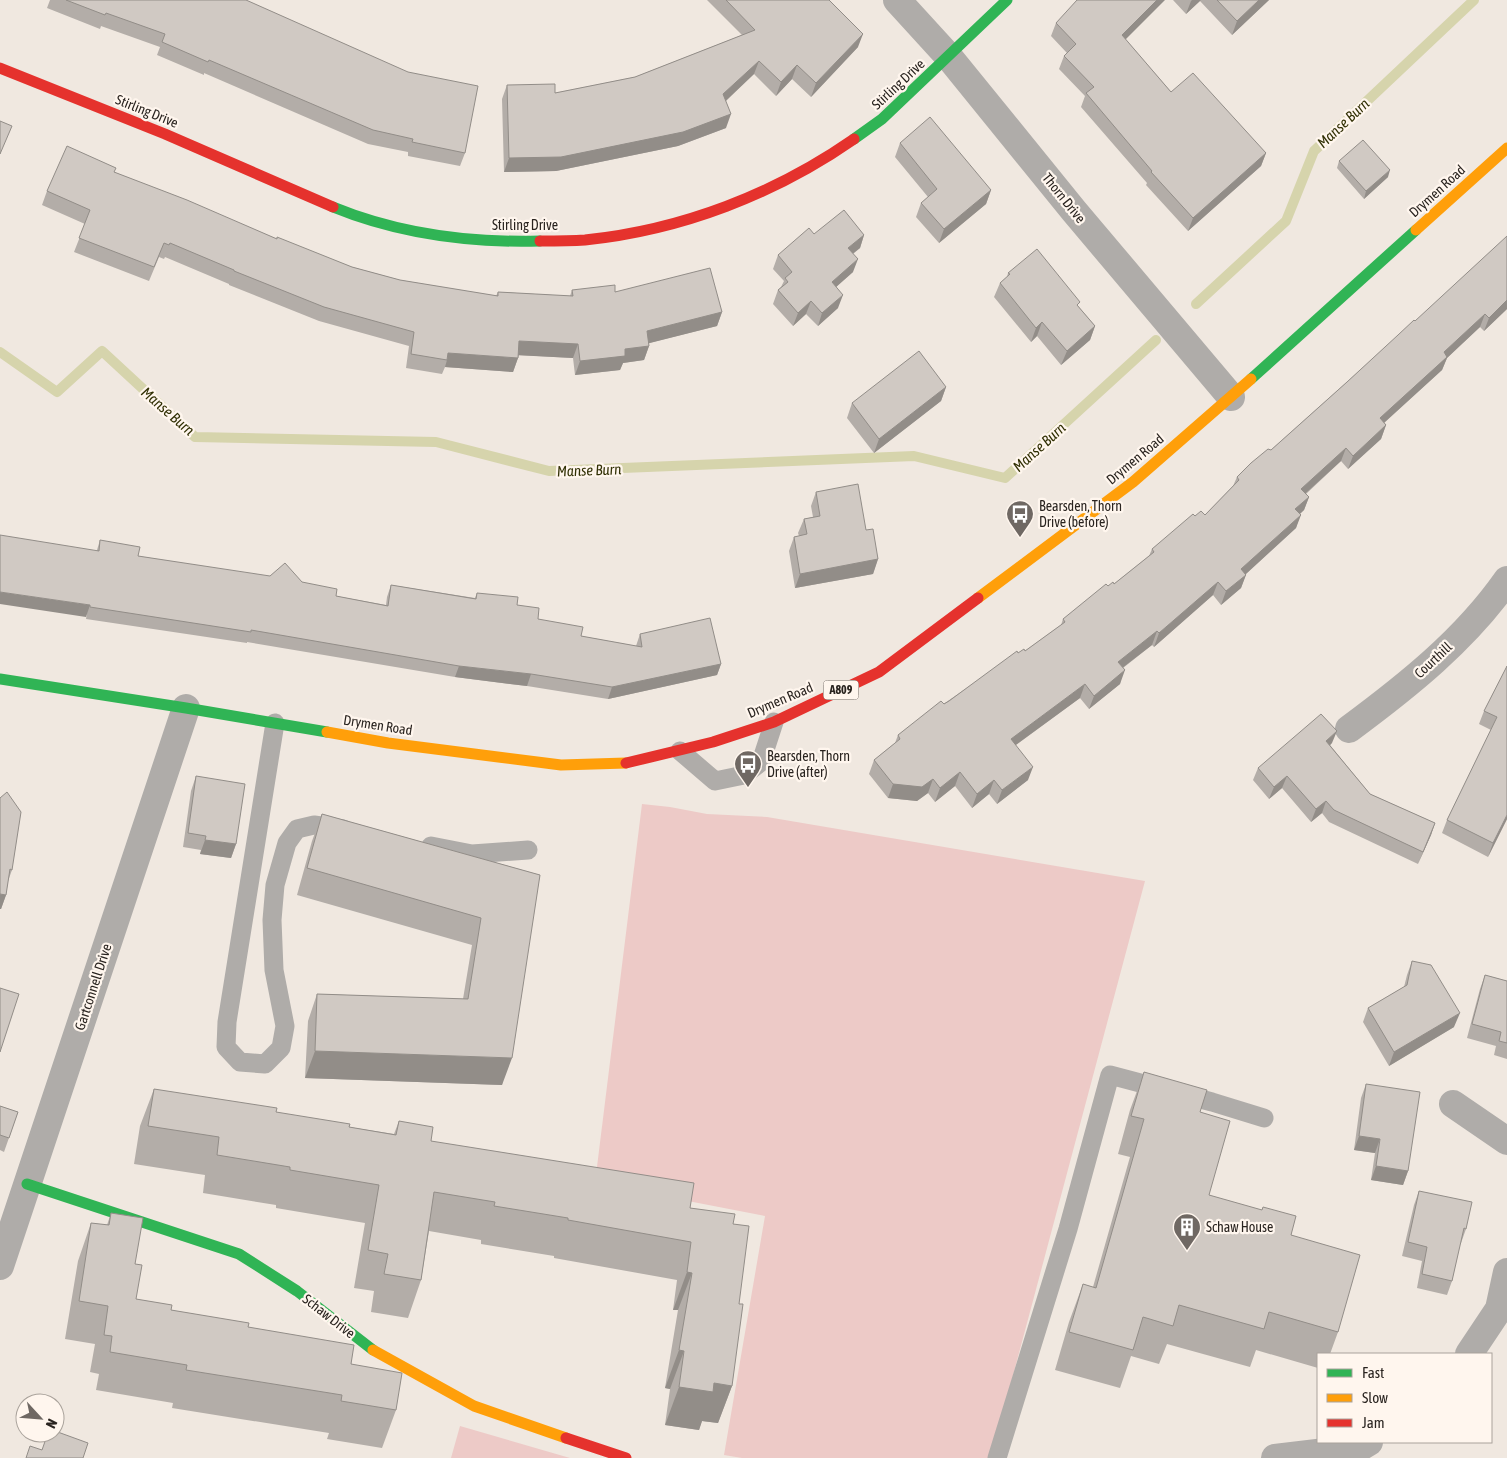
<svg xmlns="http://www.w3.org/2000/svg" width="1507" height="1458" font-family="'Asap Condensed',sans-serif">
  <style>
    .green { fill: #edcac7 }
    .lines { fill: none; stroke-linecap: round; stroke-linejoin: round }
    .stream { stroke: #d6d4ac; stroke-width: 10 }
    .lane { stroke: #afaca9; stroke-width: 19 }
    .street { stroke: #afaca9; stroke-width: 28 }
    .fast { stroke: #30b455; stroke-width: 11 }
    .slow { stroke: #ff9f0a; stroke-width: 11 }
    .jam { stroke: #e5322d; stroke-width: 11 }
    .wall { fill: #b3ada8 }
    .shaded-wall { fill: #928d88 }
    .building { fill: #d0c9c3; stroke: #928d88 }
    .labels { text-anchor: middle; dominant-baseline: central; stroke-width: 4.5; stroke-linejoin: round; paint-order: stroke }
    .shield { fill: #fff6ee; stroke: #69625d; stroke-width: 1 }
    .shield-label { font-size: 12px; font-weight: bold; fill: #29231f }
    .street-label { font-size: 14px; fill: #29231f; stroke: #fff6ee }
    .poi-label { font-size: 14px; fill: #29231f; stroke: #fff6ee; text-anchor: start }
    .water-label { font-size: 15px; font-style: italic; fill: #313004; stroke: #fff6ee }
  </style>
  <rect width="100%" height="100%" fill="#f0e8e0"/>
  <!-- green -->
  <path class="green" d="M 642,804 L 670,807 L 707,814 L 767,817 L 1145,881 L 991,1458 L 742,1458 L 724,1455 L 765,1216 L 595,1183 Z
    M 460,1426 L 570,1458 L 451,1458 Z"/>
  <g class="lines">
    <!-- stream -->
    <path class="stream" d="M 1196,304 L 1286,221 L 1314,151 L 1474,0
      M 0,352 L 57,392 L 102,351 L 195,437 L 436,442 L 549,471 L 914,456 L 1005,478 L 1156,340"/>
    <!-- lane -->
    <path class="lane" d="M 275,723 L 227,1022 L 226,1047 L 240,1062 L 265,1064 L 281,1048 L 285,1026 L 274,970 L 272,920 L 275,885 L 287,843 L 297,829 L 314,825 L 343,829
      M 680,751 L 715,781 L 744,775 L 761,762 L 774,722
      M 431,846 L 472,854 L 528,850
      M 997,1458 L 1068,1229 L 1110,1075 L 1212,1102 L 1264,1118"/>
    <!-- street -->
    <path class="street" d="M 897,0 L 949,57 L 1074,211 L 1231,397
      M 1349,729 C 1407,686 1465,640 1507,580
      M 1453,1104 L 1507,1141
      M 0,1266 L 186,708
      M 1469,1354 L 1499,1309 L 1507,1272
      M 1275,1458 L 1359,1448 L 1369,1442"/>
    <!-- fast -->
    <path class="fast" d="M 854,139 L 882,119 L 1007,0
      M 333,207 C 399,234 469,243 540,241
      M 1251,379 L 1416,230
      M 0,679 L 186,708 L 327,732
      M 27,1184 L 239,1254 L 297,1291 L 373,1350"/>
    <!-- slow -->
    <path class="slow" d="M 1416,230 L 1507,148
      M 978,598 L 1133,482 L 1251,379
      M 327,732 L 388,743 L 561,765 L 626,763
      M 373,1350 L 474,1406 L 566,1438"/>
    <!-- jam -->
    <path class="jam" d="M 0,68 L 165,134 L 333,207
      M 540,241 C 555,241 570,241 585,240 C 682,230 775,194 854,139
      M 626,763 L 713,742 L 774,722 L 879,672 L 978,598
      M 566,1438 L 626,1458"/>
  </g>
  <!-- wall -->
  <path class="wall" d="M 50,0 L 246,0 L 465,153 L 460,166 L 408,156 L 408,152 L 368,144 L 204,73 L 204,75 L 157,55 L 160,47 L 101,26 L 100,29 L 47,8 Z
    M 707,0 L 829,0 L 858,47 L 811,97 L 792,79 L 776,96 L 754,74 L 726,101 L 726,128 L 678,146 L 556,171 L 504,172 L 502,99 L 507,85 L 555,93 L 635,77 L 742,35 Z
    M 1173,0 L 1269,0 L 1232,35 L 1200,1 L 1186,14 Z
    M 1056,23 L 1126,40 L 1171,92 L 1266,153 L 1261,166 L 1188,231 L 1146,185 L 1147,183 L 1081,107 L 1085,96 L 1059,69 L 1064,56 L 1067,53 L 1051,36 Z
    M 900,143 L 991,190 L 986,204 L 939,243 L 916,217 L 921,203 L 928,197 L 895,157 Z
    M 1339,161 L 1388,177 L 1364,199 L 1337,168 Z
    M 114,172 L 277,239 L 352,267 L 400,280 L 496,296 L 498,292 L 570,296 L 572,290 L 615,292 L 722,312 L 717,326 L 649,343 L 649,346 L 644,360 L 623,363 L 620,370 L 575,375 L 573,358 L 519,355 L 513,372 L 445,367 L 442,374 L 406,368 L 409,346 L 319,321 L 229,285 L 229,284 L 165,257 L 164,259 L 159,257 L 149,281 L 74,252 L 85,224 L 42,205 L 47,191 Z
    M 814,234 L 864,235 L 860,248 L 853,254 L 853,272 L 836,287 L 838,308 L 818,326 L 806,314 L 793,326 L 773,304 L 778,290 L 781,287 L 784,281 L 773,269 L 778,255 Z
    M 1008,273 L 1078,306 L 1095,326 L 1090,340 L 1061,365 L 1037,336 L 1031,342 L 994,297 L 1000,283 L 1007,277 Z
    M 1507,309 L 1484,331 L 1480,327 L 1447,358 L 1442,370 L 1384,423 L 1386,425 L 1381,439 L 1348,469 L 1341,461 L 1306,494 L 1309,497 L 1304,510 L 1300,514 L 1296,528 L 1246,574 L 1241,588 L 1221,605 L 1213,595 L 1154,647 L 1152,645 L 1123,668 L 1120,684 L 1089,709 L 1080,698 L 1016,745 L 1028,780 L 997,804 L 989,794 L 972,808 L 955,786 L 935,802 L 928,793 L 917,801 L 888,798 L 869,774 L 874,760 L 895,743 L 898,735 L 1018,653 L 1025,651 L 1061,625 L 1063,619 L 1108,586 L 1114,584 L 1149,556 L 1152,549 L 1195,516 L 1205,515 L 1233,486 L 1237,477 L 1271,450 L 1415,321 Z
    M 946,387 L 941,401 L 874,453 L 847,418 L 852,403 Z
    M 816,492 L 866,530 L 878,559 L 873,574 L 795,588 L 789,551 L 794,537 L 799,536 L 798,533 L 804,519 L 813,517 L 811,506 Z
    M 100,540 L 138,556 L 302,582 L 336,596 L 386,605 L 387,597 L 391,585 L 475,598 L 477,593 L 517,605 L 538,619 L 581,636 L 636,646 L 640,634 L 721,664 L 717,675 L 608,699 L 527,686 L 455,677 L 247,642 L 247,643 L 86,619 L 97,550 Z
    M 1507,666 L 1507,819 L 1488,857 L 1442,833 L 1447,820 L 1491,730 L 1479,724 L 1484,711 Z
    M 1332,743 L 1330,745 L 1370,794 L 1435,823 L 1431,835 L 1418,864 L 1329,822 L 1322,813 L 1311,822 L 1282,788 L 1269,799 L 1253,780 L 1258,768 Z
    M 196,776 L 236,844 L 231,858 L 200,854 L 201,850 L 183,847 L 191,791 Z
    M 0,798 L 12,870 L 8,881 L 6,895 L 1,909 Z
    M 322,814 L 540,875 L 502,1085 L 305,1078 L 308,1021 L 317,994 L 463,999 L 472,945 L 297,895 L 312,841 Z
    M 1412,961 L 1454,1027 L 1389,1066 L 1363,1022 L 1368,1008 L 1404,987 L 1407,975 Z
    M 1485,975 L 1507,981 L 1507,1059 L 1494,1055 L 1496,1046 L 1467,1038 L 1480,989 Z
    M 1144,1072 L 1200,1112 L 1209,1195 L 1291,1235 L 1338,1332 L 1330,1354 L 1318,1354 L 1318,1368 L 1256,1350 L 1250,1367 L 1167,1344 L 1159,1364 L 1131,1356 L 1120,1388 L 1055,1370 L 1069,1322 L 1083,1284 L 1093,1287 L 1130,1157 L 1118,1154 L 1130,1110 Z
    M 1366,1084 L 1408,1171 L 1403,1185 L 1371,1180 L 1375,1153 L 1354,1150 L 1361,1098 Z
    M 154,1089 L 349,1127 L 394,1134 L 399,1121 L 431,1141 L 690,1208 L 733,1224 L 739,1304 L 732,1386 L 718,1423 L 702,1421 L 699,1430 L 665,1425 L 670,1389 L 665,1388 L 678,1310 L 673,1310 L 677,1280 L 554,1258 L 554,1256 L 481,1244 L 481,1240 L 429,1231 L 421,1280 L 408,1318 L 371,1312 L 374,1291 L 354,1288 L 365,1223 L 276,1208 L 276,1205 L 203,1193 L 205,1175 L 134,1164 L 140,1126 Z
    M 0,1106 L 18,1112 L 4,1152 L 0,1150 Z
    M 1419,1191 L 1466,1229 L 1461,1243 L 1460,1242 L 1452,1281 L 1447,1295 L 1417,1288 L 1422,1261 L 1402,1256 L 1414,1205 Z
    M 111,1213 L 135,1264 L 136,1299 L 171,1310 L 248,1327 L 351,1364 L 396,1410 L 382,1448 L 327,1439 L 329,1433 L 172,1408 L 173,1403 L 96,1390 L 99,1374 L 90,1372 L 95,1344 L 65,1339 L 78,1261 L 91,1223 L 107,1225 Z"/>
  <!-- shaded-wall -->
  <path class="shaded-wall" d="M 1157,0 L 1165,0 L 1117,48 L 1122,35 Z
    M 1192,0 L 1201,0 L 1186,14 L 1191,1 Z
    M 1259,0 L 1269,0 L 1232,35 L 1237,21 Z
    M 863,34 L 858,47 L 811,97 L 816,83 Z
    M 759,61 L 754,74 L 718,108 L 723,94 Z
    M 797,65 L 792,79 L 776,96 L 781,82 Z
    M 731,114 L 726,128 L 678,146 L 556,171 L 504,172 L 509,158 Z
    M 1266,153 L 1261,166 L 1188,231 L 1193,218 Z
    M 1390,170 L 1388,177 L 1364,199 L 1366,191 Z
    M 991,190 L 986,204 L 939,243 L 944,229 Z
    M 864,235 L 860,248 L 843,261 L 848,248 Z
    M 858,259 L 853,272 L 827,295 L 832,282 Z
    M 843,295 L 838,308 L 818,326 L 822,313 Z
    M 1507,300 L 1507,309 L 1484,331 L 1489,318 Z
    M 811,301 L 806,314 L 793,326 L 798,313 Z
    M 722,312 L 717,326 L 642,345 L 647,331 Z
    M 1485,314 L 1480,327 L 1447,358 L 1442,370 L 1375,431 L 1380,418 L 1444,352 Z
    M 1042,322 L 1037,336 L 1031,342 L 1036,328 Z
    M 1095,326 L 1090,340 L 1061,365 L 1067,351 Z
    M 519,341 L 578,344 L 573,358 L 514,355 Z
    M 649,346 L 644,360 L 623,363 L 620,370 L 575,375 L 580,361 L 625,349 Z
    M 448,353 L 518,358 L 513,372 L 445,367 L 447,360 Z
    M 946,387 L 941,401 L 874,453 L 879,439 Z
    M 1386,425 L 1381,439 L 1348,469 L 1353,456 Z
    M 1346,448 L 1341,461 L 1296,502 L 1301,489 Z
    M 1309,497 L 1304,510 L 1290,523 L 1295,509 Z
    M 1301,515 L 1296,528 L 1236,583 L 1241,569 Z
    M 878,559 L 873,574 L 795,588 L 800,574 Z
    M 1246,575 L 1241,588 L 1221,605 L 1226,591 Z
    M 1218,582 L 1213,595 L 1154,647 L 1159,633 Z
    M 0,592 L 90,605 L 86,617 L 0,604 Z
    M 1157,631 L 1152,645 L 1113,675 L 1118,662 Z
    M 721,664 L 717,675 L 608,699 L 612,687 Z
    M 459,666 L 531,674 L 527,686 L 455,677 Z
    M 1125,670 L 1120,684 L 1089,709 L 1094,696 Z
    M 1085,684 L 1080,698 L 1006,752 L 1011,739 Z
    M 1337,731 L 1332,743 L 1322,753 L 1326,741 Z
    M 1033,767 L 1028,780 L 997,804 L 1002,790 Z
    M 960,772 L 955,786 L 935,802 L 940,788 Z
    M 1287,776 L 1282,788 L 1269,799 L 1274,787 Z
    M 933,779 L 928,793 L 917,801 L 888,798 L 893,784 Z
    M 994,780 L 989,794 L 972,808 L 977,794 Z
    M 1326,801 L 1322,813 L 1311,822 L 1316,809 Z
    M 1507,815 L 1507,819 L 1488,857 L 1493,843 Z
    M 1435,823 L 1431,835 L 1418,864 L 1423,852 Z
    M 205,840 L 236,844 L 231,858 L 200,854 Z
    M 0,894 L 6,895 L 1,909 L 0,909 Z
    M 1460,1013 L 1454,1027 L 1389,1066 L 1394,1052 Z
    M 315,1051 L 512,1058 L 502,1085 L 305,1078 Z
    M 1359,1136 L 1380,1139 L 1375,1153 L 1354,1150 Z
    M 1376,1166 L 1408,1171 L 1403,1185 L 1371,1180 Z
    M 687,1272 L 692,1273 L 678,1310 L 673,1310 Z
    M 679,1350 L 684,1351 L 670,1389 L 665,1388 Z
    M 714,1383 L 732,1386 L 718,1423 L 702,1421 L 699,1430 L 665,1425 L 679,1387 Z"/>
  <!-- building -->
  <path class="building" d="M 66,0 L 246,0 L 408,72 L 478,86 L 465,153 L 412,142 L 413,139 L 373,130 L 209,60 L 208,62 L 162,42 L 165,34 L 106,13 L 105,15 Z
    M 726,0 L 829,0 L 863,34 L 816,83 L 797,65 L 781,82 L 759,61 L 723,94 L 731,114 L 683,132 L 561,157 L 509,158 L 507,85 L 555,84 L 555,93 L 635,77 L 755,30 Z
    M 1077,0 L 1157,0 L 1122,35 L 1171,92 L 1193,73 L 1266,153 L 1193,218 L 1151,172 L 1152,171 L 1086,93 L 1094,87 L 1064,56 L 1076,44 L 1056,23 Z
    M 1217,0 L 1259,0 L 1237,21 Z
    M 930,117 L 991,190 L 944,229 L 921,203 L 937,189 L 900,143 Z
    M 0,121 L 12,126 L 0,154 Z
    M 1363,140 L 1390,170 L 1366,191 L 1339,161 Z
    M 67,146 L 116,168 L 114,172 L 187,200 L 277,239 L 277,237 L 352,267 L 400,280 L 498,296 L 498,292 L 573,296 L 572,290 L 615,285 L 615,292 L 710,268 L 722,312 L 647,331 L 649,346 L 625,349 L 625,356 L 580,361 L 578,344 L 519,341 L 518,358 L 448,353 L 447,360 L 411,354 L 414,332 L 324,307 L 234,271 L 234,270 L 170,243 L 169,245 L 164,243 L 154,267 L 79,238 L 90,210 L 47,191 Z
    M 844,210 L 864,235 L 848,248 L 858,259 L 832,282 L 843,295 L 822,313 L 811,301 L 798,313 L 778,290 L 788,282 L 785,278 L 792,272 L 778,255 L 809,228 L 814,234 Z
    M 1507,236 L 1507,300 L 1489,318 L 1485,314 L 1444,352 L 1447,357 L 1380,418 L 1386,425 L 1353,456 L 1346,448 L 1301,489 L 1309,497 L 1295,509 L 1301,515 L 1241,569 L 1246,575 L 1226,591 L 1218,582 L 1159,633 L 1157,631 L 1118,662 L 1125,670 L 1094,696 L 1085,684 L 1011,739 L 1033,767 L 1002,790 L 994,780 L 977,794 L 960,772 L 940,788 L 933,779 L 922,787 L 893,784 L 874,760 L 900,739 L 898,735 L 941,701 L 944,704 L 949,701 L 1017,651 L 1018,653 L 1024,649 L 1025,651 L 1065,622 L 1063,619 L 1106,584 L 1108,586 L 1113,582 L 1114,584 L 1154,552 L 1152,549 L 1193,514 L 1195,516 L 1201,511 L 1205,515 L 1239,480 L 1237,477 L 1251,463 L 1268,449 L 1271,450 L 1347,382 L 1398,335 L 1414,320 L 1415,321 Z
    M 1037,249 L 1080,302 L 1077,305 L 1095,326 L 1067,351 L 1042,322 L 1036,328 L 1000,283 L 1010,274 L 1008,273 Z
    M 919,351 L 946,387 L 879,439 L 852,403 Z
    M 858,484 L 866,530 L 873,529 L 878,559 L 800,574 L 794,537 L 807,534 L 804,519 L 820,516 L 816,492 Z
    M 0,535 L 99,551 L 100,540 L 140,547 L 138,556 L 270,576 L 285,563 L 302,582 L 337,589 L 336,596 L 388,606 L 391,585 L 476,599 L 477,593 L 518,597 L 517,605 L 539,608 L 538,619 L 583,627 L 581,636 L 642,647 L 640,634 L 710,618 L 721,664 L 612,687 L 531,674 L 459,666 L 251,630 L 251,632 L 90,607 L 90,605 L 0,592 Z
    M 1507,666 L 1507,815 L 1493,843 L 1447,820 L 1497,717 L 1484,711 Z
    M 1321,714 L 1337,731 L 1326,741 L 1370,794 L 1435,823 L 1423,852 L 1334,810 L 1326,801 L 1316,809 L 1287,776 L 1274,787 L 1258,768 Z
    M 196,776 L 245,784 L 236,844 L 205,840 L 206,836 L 188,833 Z
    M 7,792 L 21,812 L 12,870 L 10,869 L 6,895 L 0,894 L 0,798 Z
    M 322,814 L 540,875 L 512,1058 L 315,1051 L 317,994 L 468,999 L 481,918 L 307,868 Z
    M 1412,961 L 1431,965 L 1460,1013 L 1394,1052 L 1368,1008 L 1407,985 Z
    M 1485,975 L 1507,981 L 1507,1043 L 1499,1041 L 1501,1032 L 1472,1024 Z
    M 0,988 L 19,994 L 0,1052 Z
    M 1144,1072 L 1207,1090 L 1200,1112 L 1230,1121 L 1209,1195 L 1262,1210 L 1263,1207 L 1296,1216 L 1291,1235 L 1360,1255 L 1338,1332 L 1269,1312 L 1264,1329 L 1179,1305 L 1173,1326 L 1143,1317 L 1133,1350 L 1069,1332 L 1083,1284 L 1096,1288 L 1144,1119 L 1131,1116 Z
    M 1366,1084 L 1420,1092 L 1408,1171 L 1376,1166 L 1380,1139 L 1359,1136 Z
    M 154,1089 L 277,1108 L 276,1112 L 350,1124 L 349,1127 L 396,1135 L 399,1121 L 433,1127 L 431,1141 L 694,1183 L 690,1208 L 735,1214 L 733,1224 L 749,1226 L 739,1304 L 743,1304 L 732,1386 L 714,1383 L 713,1392 L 679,1387 L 684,1351 L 679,1350 L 692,1273 L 687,1272 L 691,1242 L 568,1220 L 568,1218 L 494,1206 L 495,1202 L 434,1192 L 421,1280 L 384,1274 L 388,1254 L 368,1250 L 379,1185 L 290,1170 L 290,1167 L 217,1155 L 219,1137 L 148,1126 Z
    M 0,1106 L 18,1112 L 9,1138 L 0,1135 Z
    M 1419,1191 L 1472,1202 L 1466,1229 L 1464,1228 L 1452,1281 L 1422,1274 L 1427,1247 L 1408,1242 Z
    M 111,1213 L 143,1218 L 135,1264 L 142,1265 L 136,1299 L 172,1305 L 171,1310 L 249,1323 L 248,1327 L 354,1345 L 351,1364 L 402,1373 L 396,1410 L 341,1401 L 342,1395 L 186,1370 L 187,1365 L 110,1352 L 112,1336 L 104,1335 L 108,1306 L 79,1301 L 91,1223 L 109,1225 Z
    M 55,1431 L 88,1443 L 83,1458 L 26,1458 L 30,1446 L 42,1450 L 48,1433 L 55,1433 Z"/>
  <!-- icons -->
  <defs>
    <g id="bus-pin" transform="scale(1.4375)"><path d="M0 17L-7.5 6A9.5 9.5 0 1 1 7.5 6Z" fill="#6f6863" stroke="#fff6ee"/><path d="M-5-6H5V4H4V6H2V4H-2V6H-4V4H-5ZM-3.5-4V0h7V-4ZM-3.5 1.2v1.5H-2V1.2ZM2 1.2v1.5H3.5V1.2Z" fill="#fff"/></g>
    <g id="building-pin" transform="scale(1.4375)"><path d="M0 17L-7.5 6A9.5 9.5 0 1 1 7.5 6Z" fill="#6f6863" stroke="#fff6ee"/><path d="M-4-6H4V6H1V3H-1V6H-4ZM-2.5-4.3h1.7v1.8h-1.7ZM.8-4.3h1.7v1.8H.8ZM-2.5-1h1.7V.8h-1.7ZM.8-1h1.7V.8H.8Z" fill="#fff"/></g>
  </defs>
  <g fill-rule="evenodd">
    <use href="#bus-pin" x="1020" y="514"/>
    <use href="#bus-pin" x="748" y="764"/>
    <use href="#building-pin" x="1187" y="1227"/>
  </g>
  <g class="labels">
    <!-- shield labels -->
    <rect class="shield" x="823.5" y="680.5" width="35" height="19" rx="4"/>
    <g class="shield-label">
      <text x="841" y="690">A809</text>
    </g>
    <!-- street labels -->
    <g class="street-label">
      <text transform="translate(898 84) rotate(-43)">Stirling Drive</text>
      <text transform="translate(147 111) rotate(22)">Stirling Drive</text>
      <text transform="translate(1437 191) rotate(-42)">Drymen Road</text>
      <text transform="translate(1064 198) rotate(51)">Thorn Drive</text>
      <text x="525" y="225">Stirling Drive</text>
      <text transform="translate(1135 459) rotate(-40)">Drymen Road</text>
      <text transform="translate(1433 660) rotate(-43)">Courthill</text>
      <text transform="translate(780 700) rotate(-23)">Drymen Road</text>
      <text transform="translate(378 725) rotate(9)">Drymen Road</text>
      <text transform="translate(93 987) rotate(-72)">Gartconnell Drive</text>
      <text transform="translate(329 1316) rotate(38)">Schaw Drive</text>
    </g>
    <!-- poi labels -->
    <g class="poi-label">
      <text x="1039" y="506">Bearsden, Thorn<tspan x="1039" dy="16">Drive (before)</tspan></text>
      <text x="767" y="756">Bearsden, Thorn<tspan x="767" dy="16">Drive (after)</tspan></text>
      <text x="1206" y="1227">Schaw House</text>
    </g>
    <!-- water labels -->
    <g class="water-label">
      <text transform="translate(1343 123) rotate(-43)">Manse Burn</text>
      <text transform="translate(168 411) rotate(41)">Manse Burn</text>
      <text transform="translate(1039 447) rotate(-42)">Manse Burn</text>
      <text transform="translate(589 470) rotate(-2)">Manse Burn</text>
    </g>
  </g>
  <!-- legend -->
  <rect x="1317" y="1353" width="175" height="90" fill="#fff6ee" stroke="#a9a29b"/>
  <rect x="1327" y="1369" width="25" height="8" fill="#30b455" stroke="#a9a29b"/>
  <text x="1362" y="1378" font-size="15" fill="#29231f">Fast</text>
  <rect x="1327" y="1394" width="25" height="8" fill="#ff9f0a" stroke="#a9a29b"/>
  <text x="1362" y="1403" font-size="15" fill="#29231f">Slow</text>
  <rect x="1327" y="1419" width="25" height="8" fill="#e5322d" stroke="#a9a29b"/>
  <text x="1362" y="1428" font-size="15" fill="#29231f">Jam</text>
  <!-- north arrow -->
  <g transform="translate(40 1418) rotate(116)"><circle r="24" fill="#fff6ee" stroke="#a9a29b"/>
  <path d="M0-4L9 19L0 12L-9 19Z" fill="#6f6863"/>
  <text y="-8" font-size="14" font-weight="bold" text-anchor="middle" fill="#29231f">N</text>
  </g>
</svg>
